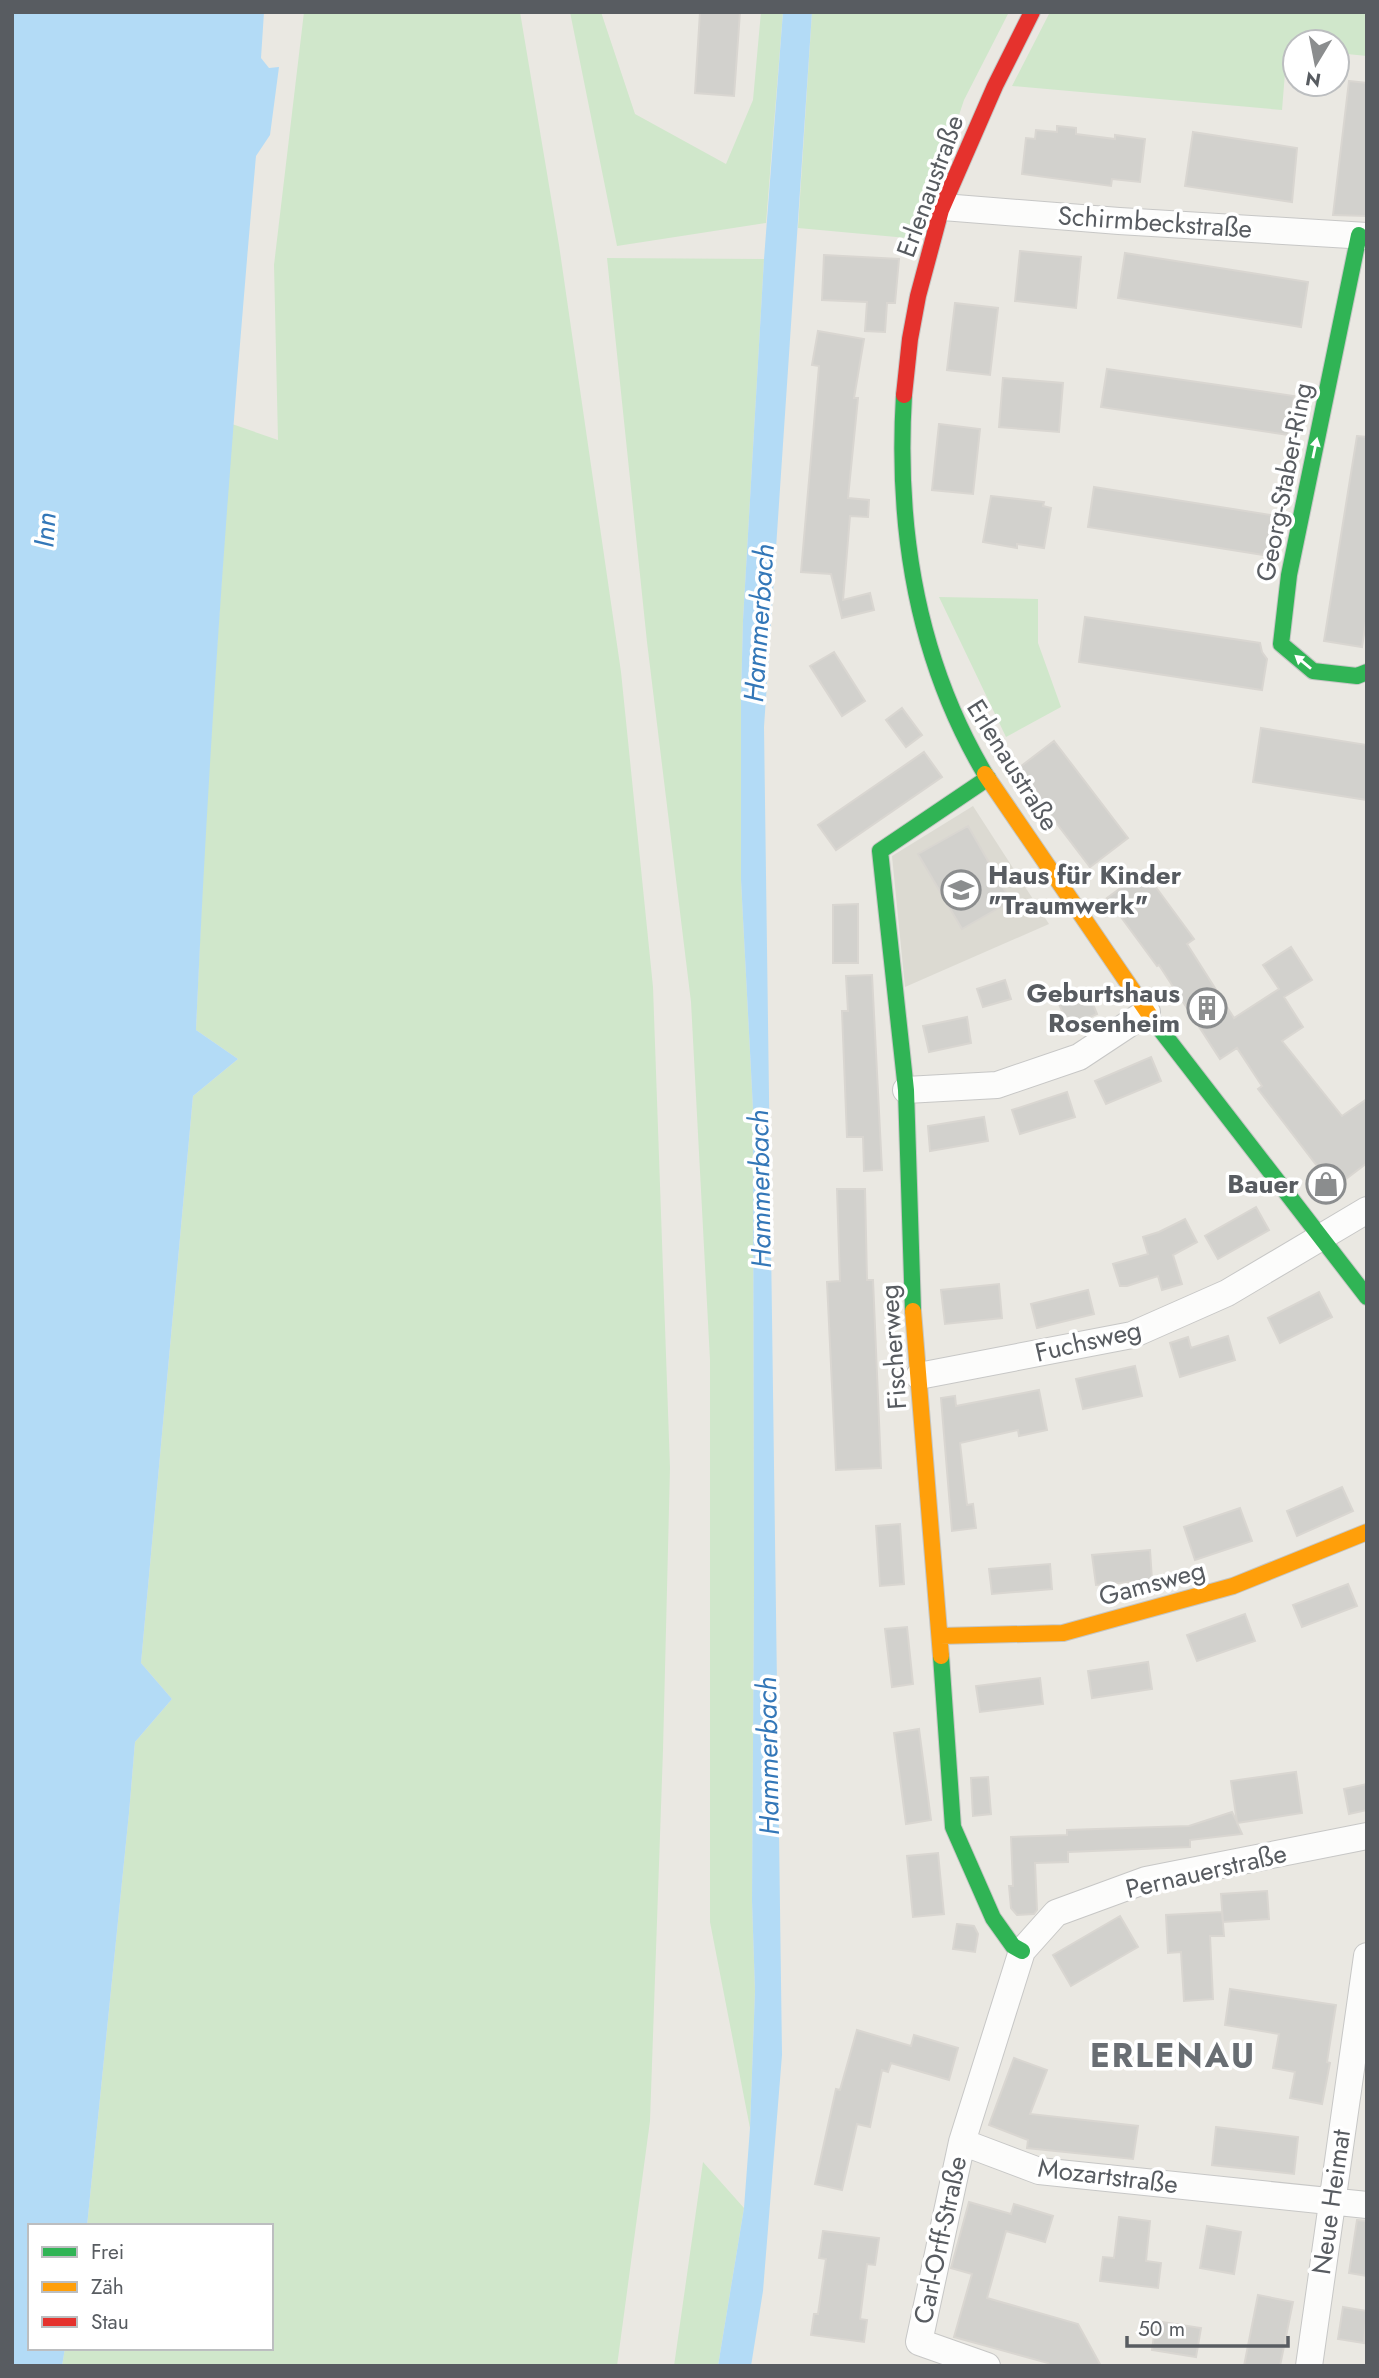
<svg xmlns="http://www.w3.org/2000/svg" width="1379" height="2378" font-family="Jost,sans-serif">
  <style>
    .education { fill: #dcdad2 }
    .green { fill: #d0e7cb }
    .water { fill: #b3dbf6 }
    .building { fill: #d2d1cd; stroke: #d9d6d1; stroke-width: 2 }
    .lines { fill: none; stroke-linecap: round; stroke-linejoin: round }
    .street-casing { stroke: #c7c7c6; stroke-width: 28 }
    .fast-casing { stroke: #c5c6c4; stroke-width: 18 }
    .slow-casing { stroke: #c5c6c4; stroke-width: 18 }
    .jam-casing { stroke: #c5c6c4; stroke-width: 18 }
    .street { stroke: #fcfcfb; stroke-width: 26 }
    .fast { stroke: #30b455; stroke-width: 16 }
    .slow { stroke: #ff9f0a; stroke-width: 16 }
    .jam { stroke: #e5322d; stroke-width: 16 }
    .oneway { fill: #fff }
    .labels { text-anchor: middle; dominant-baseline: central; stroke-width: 7; stroke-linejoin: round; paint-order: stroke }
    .street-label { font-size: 26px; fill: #585c61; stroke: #fff }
    .poi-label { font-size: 26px; font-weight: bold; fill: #585c61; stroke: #fff; text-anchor: end }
    .water-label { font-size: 28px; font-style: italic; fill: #3377b8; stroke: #fff }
    .district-label { font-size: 33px; font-weight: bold; letter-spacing: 2px; fill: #696e73; stroke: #fff }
  </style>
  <rect width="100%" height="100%" fill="#eae8e2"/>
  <!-- education -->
  <path class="education" d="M 973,806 L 1049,924 L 905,987 L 892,856 Z"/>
  <!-- green -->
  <path class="green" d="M 304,12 L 520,12 L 559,245 L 621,672 L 653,987 L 670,1468 L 663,1750 L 650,2121 L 617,2366 L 62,2366 L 65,2348 L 271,2348 L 271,2226 L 87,2226 L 129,1813 L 135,1742 L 172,1699 L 141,1663 L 193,1096 L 238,1059 L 196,1030 L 205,825 L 232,424 L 278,440 L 274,265 Z
    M 570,12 L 601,12 L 635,114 L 726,164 L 753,100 L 761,12 L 783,12 L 766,223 L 617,246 Z
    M 812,12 L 1009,12 L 964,100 L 918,239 L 798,228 Z
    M 1050,12 L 1367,12 L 1367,56 L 1337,53 L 1337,42 L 1295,42 L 1295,48 L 1287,48 L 1282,110 L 1012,86 Z
    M 607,258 L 764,259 L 743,620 L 741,697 L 741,880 L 753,1109 L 754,1590 L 752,1901 L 755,1991 L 750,2128 L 710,1922 L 710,1360 L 691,1002 L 647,642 Z
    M 939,597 L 1038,599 L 1038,643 L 1061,707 L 1006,737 Z
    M 703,2162 L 744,2208 L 718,2366 L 674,2366 Z"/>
  <!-- water -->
  <path class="water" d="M 12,12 L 264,12 L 261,58 L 269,68 L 279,67 L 270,135 L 256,156 C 230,447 209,738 196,1030 L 238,1059 L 193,1096 L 141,1663 L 172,1699 L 135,1742 L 129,1813 L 87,2226 L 30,2226 L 30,2348 L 65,2348 L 62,2366 L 12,2366 Z
    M 783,12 L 812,12 L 764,727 L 782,2055 L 763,2291 L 751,2366 L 718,2366 L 744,2208 L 750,2128 L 755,1991 L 752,1901 L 754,1590 L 753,1109 L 741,880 L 741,697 L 743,620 L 764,259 Z"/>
  <!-- building -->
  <path class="building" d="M 700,12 L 740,12 L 734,96 L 695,93 Z
    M 1349,81 L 1367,83 L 1367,216 L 1333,215 Z
    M 1057,126 L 1076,128 L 1076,134 L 1115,139 L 1115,135 L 1145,139 L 1140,182 L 1112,179 L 1111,186 L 1022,174 L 1026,138 L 1035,139 L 1036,130 L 1057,132 Z
    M 1193,132 L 1297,148 L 1292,202 L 1185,186 Z
    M 1020,251 L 1081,257 L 1076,308 L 1015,301 Z
    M 1125,253 L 1308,282 L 1301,327 L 1118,298 Z
    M 824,255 L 899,259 L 895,303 L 887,303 L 885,332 L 865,331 L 867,302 L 822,300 Z
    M 955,303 L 998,308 L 990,375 L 947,370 Z
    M 818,331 L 864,339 L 854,398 L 858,398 L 848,498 L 869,500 L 868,517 L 850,516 L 843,600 L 870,593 L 874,610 L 842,618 L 831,574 L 801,572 L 819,366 L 812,365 Z
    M 1107,369 L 1294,396 L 1289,435 L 1101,407 Z
    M 1003,378 L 1063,383 L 1059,432 L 999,427 Z
    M 939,424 L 980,429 L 973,494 L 932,490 Z
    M 1357,436 L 1367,437 L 1367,615 L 1362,647 L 1324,641 Z
    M 1094,487 L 1277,516 L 1270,556 L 1088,527 Z
    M 991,496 L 1044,502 L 1043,506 L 1051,508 L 1044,548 L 1017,544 L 1017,548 L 983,542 Z
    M 1085,617 L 1260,643 L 1262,652 L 1267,659 L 1262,690 L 1079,662 Z
    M 834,652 L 865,701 L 842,716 L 810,666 Z
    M 902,708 L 922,735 L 906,747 L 886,720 Z
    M 1261,728 L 1367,745 L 1367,800 L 1253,782 Z
    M 1054,741 L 1128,838 L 1090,867 L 1016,770 Z
    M 924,752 L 942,777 L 836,850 L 818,825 Z
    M 968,826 L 1011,901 L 962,929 L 918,854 Z
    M 1144,871 L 1194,939 L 1187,944 L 1234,1018 L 1279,989 L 1263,965 L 1291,947 L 1312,980 L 1284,997 L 1303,1027 L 1282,1041 L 1342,1116 L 1367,1099 L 1367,1163 L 1334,1188 L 1258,1089 L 1262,1086 L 1237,1048 L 1220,1059 L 1159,965 L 1157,966 L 1107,898 Z
    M 858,904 L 858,963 L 833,963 L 833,905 Z
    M 872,975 L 882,1170 L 864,1171 L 863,1137 L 847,1137 L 842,1011 L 848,1011 L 846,976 Z
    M 1005,980 L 1011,999 L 983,1007 L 977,989 Z
    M 1087,990 L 1097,1014 L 1069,1026 L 1058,1002 Z
    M 967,1017 L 971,1043 L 929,1052 L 923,1026 Z
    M 1151,1057 L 1161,1081 L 1106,1104 L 1095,1081 Z
    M 1067,1092 L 1075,1117 L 1020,1134 L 1012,1110 Z
    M 984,1117 L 988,1141 L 930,1151 L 928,1126 Z
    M 837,1189 L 865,1189 L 867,1280 L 873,1280 L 881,1468 L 836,1470 L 827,1282 L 840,1281 Z
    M 1256,1207 L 1269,1230 L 1218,1259 L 1205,1236 Z
    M 1185,1219 L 1197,1242 L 1173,1255 L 1182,1284 L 1162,1290 L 1158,1276 L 1127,1286 L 1120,1286 L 1113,1264 L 1148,1254 L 1143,1237 L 1159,1232 Z
    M 999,1284 L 1002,1318 L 945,1324 L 941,1290 Z
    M 1088,1290 L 1094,1314 L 1037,1328 L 1031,1304 Z
    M 1319,1292 L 1332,1317 L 1280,1343 L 1268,1318 Z
    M 1228,1336 L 1235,1360 L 1180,1377 L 1170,1343 L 1188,1337 L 1191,1348 Z
    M 1135,1366 L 1142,1396 L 1083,1409 L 1076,1379 Z
    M 1039,1390 L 1047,1430 L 1019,1436 L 1018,1430 L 960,1443 L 967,1505 L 973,1504 L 976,1528 L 952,1531 L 941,1398 L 955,1396 L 956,1406 Z
    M 1342,1487 L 1353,1511 L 1297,1536 L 1287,1511 Z
    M 1240,1508 L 1252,1541 L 1195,1560 L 1184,1527 Z
    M 900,1524 L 904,1584 L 880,1586 L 876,1526 Z
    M 1150,1550 L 1152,1580 L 1096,1585 L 1092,1555 Z
    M 1050,1564 L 1052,1589 L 992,1594 L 989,1569 Z
    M 1348,1584 L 1357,1606 L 1302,1627 L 1293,1605 Z
    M 1245,1614 L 1255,1641 L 1197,1661 L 1187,1635 Z
    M 907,1627 L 913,1684 L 892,1687 L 885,1629 Z
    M 1148,1662 L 1152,1689 L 1092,1698 L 1088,1671 Z
    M 1040,1678 L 1043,1704 L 980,1712 L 976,1686 Z
    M 919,1729 L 931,1820 L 906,1824 L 894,1733 Z
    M 1296,1772 L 1302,1813 L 1237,1823 L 1242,1834 L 1190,1840 L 1190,1847 L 1068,1852 L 1068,1862 L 1035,1863 L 1037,1910 L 1034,1914 L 1017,1915 L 1011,1908 L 1009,1886 L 1013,1886 L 1011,1837 L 1067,1835 L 1067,1830 L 1189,1826 L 1232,1812 L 1237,1822 L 1231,1781 Z
    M 988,1777 L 991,1814 L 973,1816 L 971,1778 Z
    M 1367,1784 L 1367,1810 L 1349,1814 L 1344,1789 Z
    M 938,1853 L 944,1914 L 913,1917 L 907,1856 Z
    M 1267,1891 L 1269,1919 L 1223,1922 L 1221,1894 Z
    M 1222,1912 L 1224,1936 L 1210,1936 L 1213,1999 L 1184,2001 L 1181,1952 L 1168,1953 L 1166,1915 Z
    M 1120,1916 L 1138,1947 L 1071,1986 L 1053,1955 Z
    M 957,1924 L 974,1926 L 978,1934 L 975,1952 L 953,1949 Z
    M 1230,1989 L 1336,2005 L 1327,2062 L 1330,2063 L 1322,2104 L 1290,2098 L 1295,2072 L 1273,2068 L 1279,2034 L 1225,2025 Z
    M 857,2030 L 911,2046 L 914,2035 L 958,2048 L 949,2080 L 891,2063 L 888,2072 L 882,2070 L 870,2127 L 857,2124 L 842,2190 L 815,2184 L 836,2089 L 840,2090 Z
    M 1014,2058 L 1047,2070 L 1030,2114 L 1138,2126 L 1133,2159 L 1027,2148 L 1028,2140 L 989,2125 Z
    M 1216,2127 L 1298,2137 L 1294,2174 L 1212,2165 Z
    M 969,2202 L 1011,2214 L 1014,2204 L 1053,2216 L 1045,2242 L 1006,2231 L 987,2298 L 1078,2324 L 1101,2366 L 1050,2366 L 1048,2363 L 954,2337 L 972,2274 L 951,2268 Z
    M 1119,2217 L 1150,2221 L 1146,2261 L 1161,2263 L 1158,2288 L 1100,2281 L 1103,2257 L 1114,2258 Z
    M 1357,2220 L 1367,2221 L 1367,2276 L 1349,2273 Z
    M 1207,2226 L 1241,2232 L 1234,2274 L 1200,2268 Z
    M 823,2231 L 879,2238 L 875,2265 L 867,2264 L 860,2319 L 867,2320 L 864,2342 L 811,2335 L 814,2314 L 818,2314 L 826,2259 L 819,2258 Z
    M 1258,2295 L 1293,2302 L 1280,2366 L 1244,2366 Z
    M 1343,2307 L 1367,2311 L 1364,2343 L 1338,2339 Z
    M 1156,2321 L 1201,2328 L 1196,2357 L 1152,2350 Z"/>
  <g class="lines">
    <!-- street casing -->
    <g class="street-casing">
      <path id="street" d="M 943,207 L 1119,221 L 1367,236
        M 906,1090 L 997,1085 L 1079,1057 L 1147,1012
        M 919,1376 L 1132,1335 L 1227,1293 L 1367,1210
        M 962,2142 L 1039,2171 L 1367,2205
        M 987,2366 L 919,2342 L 962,2142 L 1022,1951 L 1056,1913 L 1146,1880 L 1367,1836
        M 1309,2366 L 1367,1956"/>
    </g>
    <!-- fast casing -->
    <g class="fast-casing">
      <path id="fast" d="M 1359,235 L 1289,575 L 1281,644 L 1313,671 L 1357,676 L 1367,672
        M 904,395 C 896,527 917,659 985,774
        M 1153,1020 L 1367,1297
        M 913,1311 L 906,1090 L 880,851 L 988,778
        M 941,1656 L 953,1827 L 993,1918 L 1013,1946 L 1022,1951"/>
    </g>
    <!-- slow casing -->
    <g class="slow-casing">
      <path id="slow" d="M 985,774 L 1153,1020
        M 913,1311 L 941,1656
        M 940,1636 L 1063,1633 L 1233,1586 L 1367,1532"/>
    </g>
    <!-- jam casing -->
    <g class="jam-casing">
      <path id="jam" d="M 904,395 L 910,339 L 918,296 L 941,210 L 995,86 L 1032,12"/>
    </g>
    <!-- street -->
    <use href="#street" class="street"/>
    <!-- fast -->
    <use href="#fast" class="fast"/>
    <!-- slow -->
    <use href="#slow" class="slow"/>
    <!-- jam -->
    <use href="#jam" class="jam"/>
  </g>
  <!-- one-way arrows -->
  <defs><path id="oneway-solid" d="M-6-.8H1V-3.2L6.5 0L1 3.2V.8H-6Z" transform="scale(1.75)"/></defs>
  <g class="oneway">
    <use href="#oneway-solid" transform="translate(1315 448) rotate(-78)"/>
    <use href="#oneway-solid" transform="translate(1303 662) rotate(-140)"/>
  </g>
  <!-- icons -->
  <defs>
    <g id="school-ring" transform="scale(2.0125)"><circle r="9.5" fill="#fff" stroke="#8b8d8e" stroke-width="1.5"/><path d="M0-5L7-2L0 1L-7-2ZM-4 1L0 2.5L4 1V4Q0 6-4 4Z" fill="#8b8d8e"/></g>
    <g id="building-ring" transform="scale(2.0125)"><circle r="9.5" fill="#fff" stroke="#8b8d8e" stroke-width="1.5"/><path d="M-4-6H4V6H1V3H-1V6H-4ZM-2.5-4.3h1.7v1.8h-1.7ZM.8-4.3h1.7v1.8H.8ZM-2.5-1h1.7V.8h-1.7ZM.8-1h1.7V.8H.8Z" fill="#8b8d8e"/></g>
    <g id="shop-ring" transform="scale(2.0125)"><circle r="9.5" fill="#fff" stroke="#8b8d8e" stroke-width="1.5"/><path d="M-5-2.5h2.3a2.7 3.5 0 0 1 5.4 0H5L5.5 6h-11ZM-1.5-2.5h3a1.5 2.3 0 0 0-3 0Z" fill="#8b8d8e"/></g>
  </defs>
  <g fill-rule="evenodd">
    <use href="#school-ring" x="961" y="890"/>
    <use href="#building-ring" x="1207" y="1008"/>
    <use href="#shop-ring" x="1326" y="1184"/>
  </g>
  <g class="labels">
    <!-- street labels -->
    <g class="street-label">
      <text transform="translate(930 186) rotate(-70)">Erlenaustraße</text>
      <text transform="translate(1155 222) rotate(4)">Schirmbeckstraße</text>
      <text transform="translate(1284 482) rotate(-79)">Georg-Staber-Ring</text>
      <text transform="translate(1013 765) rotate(58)">Erlenaustraße</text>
      <text transform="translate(1088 1341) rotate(-13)">Fuchsweg</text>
      <text transform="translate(893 1347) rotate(-94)">Fischerweg</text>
      <text transform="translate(1152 1583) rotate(-15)">Gamsweg</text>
      <text transform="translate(1206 1871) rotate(-13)">Pernauerstraße</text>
      <text transform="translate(1108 2176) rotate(7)">Mozartstraße</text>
      <text transform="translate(1331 2202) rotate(-82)">Neue Heimat</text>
      <text transform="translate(940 2240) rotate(-78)">Carl-Orff-Straße</text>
    </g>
    <!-- poi labels -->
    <g class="poi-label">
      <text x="988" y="875" text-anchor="start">Haus für Kinder<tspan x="988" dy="30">"Traumwerk"</tspan></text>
      <text x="1180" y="993">Geburtshaus<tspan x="1180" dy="30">Rosenheim</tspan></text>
      <text x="1299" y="1184">Bauer</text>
    </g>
    <!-- water labels -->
    <g class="water-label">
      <text transform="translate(45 530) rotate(-86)">Inn</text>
      <text transform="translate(759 623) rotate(-86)">Hammerbach</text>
      <text transform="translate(760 1189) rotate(-91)">Hammerbach</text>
      <text transform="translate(768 1756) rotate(-91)">Hammerbach</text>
    </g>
    <!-- district labels -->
    <g class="district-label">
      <text x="1173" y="2055">ERLENAU</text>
    </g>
  </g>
  <!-- border -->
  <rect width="1379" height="2378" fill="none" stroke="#585c61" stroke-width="28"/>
  <!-- legend -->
  <rect x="28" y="2224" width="245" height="126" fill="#ffffff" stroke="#bcbec0" stroke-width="2"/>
  <rect x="42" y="2247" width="35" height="10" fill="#30b455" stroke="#bcbec0" stroke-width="2"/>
  <text x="91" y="2259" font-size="21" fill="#585c61">Frei</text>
  <rect x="42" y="2282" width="35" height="10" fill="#ff9f0a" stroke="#bcbec0" stroke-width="2"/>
  <text x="91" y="2294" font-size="21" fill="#585c61">Zäh</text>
  <rect x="42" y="2317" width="35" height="10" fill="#e5322d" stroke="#bcbec0" stroke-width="2"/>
  <text x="91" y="2329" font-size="21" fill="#585c61">Stau</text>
  <!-- north arrow -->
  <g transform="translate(1316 63) rotate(190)"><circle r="33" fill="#ffffff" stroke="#bcbec0" stroke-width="2"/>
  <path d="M0-5L12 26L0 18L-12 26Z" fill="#8b8d8e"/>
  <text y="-10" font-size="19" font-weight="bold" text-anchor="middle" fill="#585c61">N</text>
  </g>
  <!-- scale -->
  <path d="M1127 2336v10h161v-10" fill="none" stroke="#585c61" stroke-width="3.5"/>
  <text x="1138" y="2336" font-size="21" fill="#585c61" stroke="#ffffff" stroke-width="5" paint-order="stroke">50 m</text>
</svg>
